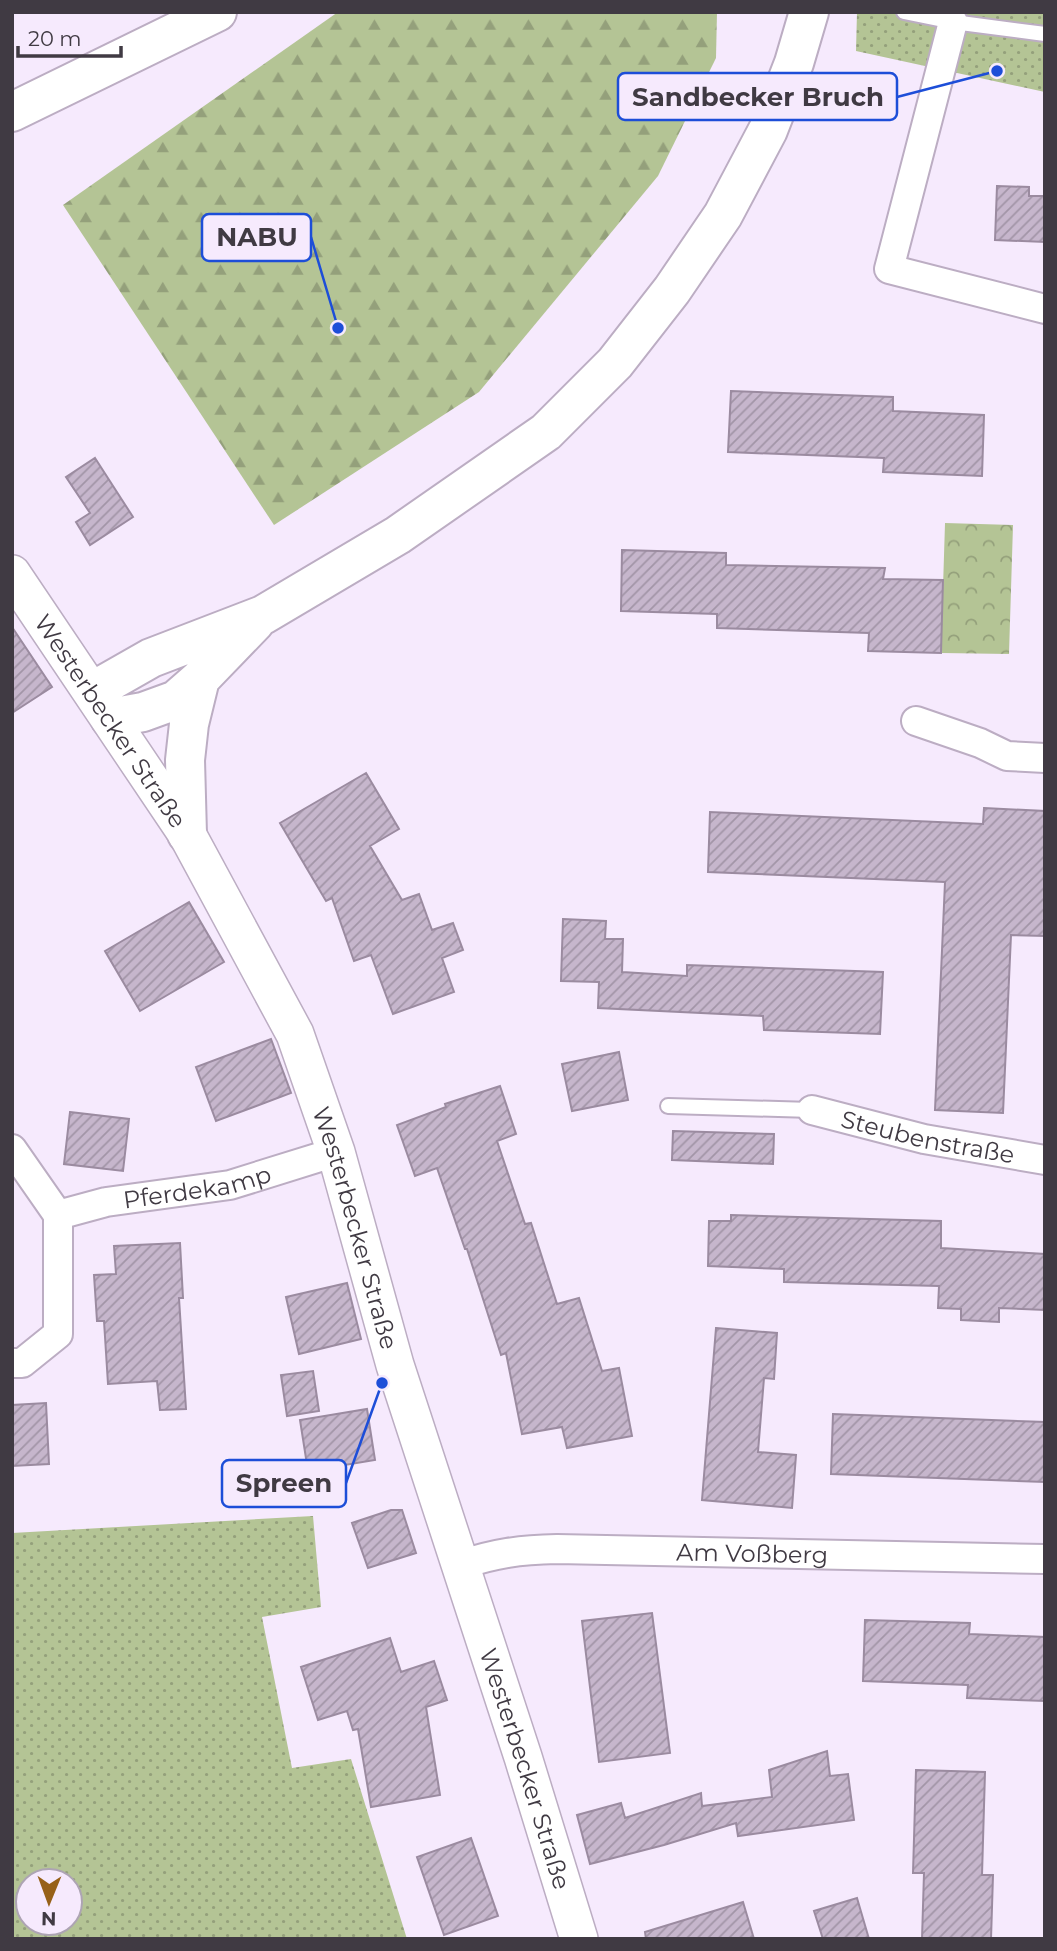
<svg xmlns="http://www.w3.org/2000/svg" width="1057" height="1951" font-family="Montserrat,sans-serif">
  <style>
    .grass { fill: url(#grass-dots); fill-rule: evenodd }
    .forest { fill: url(#forest-firs) }
    .park { fill: url(#park-crowns) }
    .building { fill: url(#building-hatch); stroke: #9b8ba0; stroke-width: 2 }
    .lines { fill: none; stroke-linecap: round; stroke-linejoin: round }
    .service-casing { stroke: #bcadc3; stroke-width: 18 }
    .minor-casing { stroke: #bcadc3; stroke-width: 32 }
    .tertiary-casing { stroke: #bcadc3; stroke-width: 40 }
    .primary-casing { stroke: #bcadc3; stroke-width: 42 }
    .service { stroke: #fff; stroke-width: 14 }
    .minor { stroke: #fff; stroke-width: 28 }
    .tertiary { stroke: #fff; stroke-width: 37 }
    .primary { stroke: #fff; stroke-width: 38 }
    .labels { text-anchor: middle; dominant-baseline: central; stroke-width: 7; stroke-linejoin: round; paint-order: stroke }
    .street-label { font-size: 24px; fill: #403a43; stroke: #f6eafd }
    .leader { fill: none; stroke: #1d4ed8; stroke-width: 2.5 }
    .callout-dot { fill: #1d4ed8; stroke: #f6eafd; stroke-width: 2.5 }
    .callout { fill: #f6eafd; stroke: #1d4ed8; stroke-width: 2.5 }
    .callout-label { font-size: 26px; text-anchor: middle; font-weight: bold; fill: #403a43 }
  </style>
  <defs>
    <pattern id="grass-dots" width="8" height="8" patternUnits="userSpaceOnUse" patternTransform="scale(1.75)"><rect width="8" height="8" fill="#b4c495"/><path d="M2 2h.1M6 6h.1" fill="none" stroke="#94a07b" stroke-width="1.8" stroke-linecap="round"/></pattern>
    <pattern id="forest-firs" width="22" height="20" patternUnits="userSpaceOnUse" patternTransform="scale(1.75)"><rect width="22" height="20" fill="#b4c495"/><path d="M5 1l3.5 6h-7zM16 11l3.5 6h-7z" fill="#94a07b"/></pattern>
    <pattern id="park-crowns" width="20" height="18" patternUnits="userSpaceOnUse" patternTransform="scale(1.75)"><rect width="20" height="18" fill="#b4c495"/><path d="M2 6a3 3 0 1 1 6 0M12 15a3 3 0 1 1 6 0" fill="none" stroke="#94a07b"/></pattern>
    <pattern id="building-hatch" width="6" height="6" patternUnits="userSpaceOnUse" patternTransform="scale(1.75)"><rect width="6" height="6" fill="#c6b6cc"/><path d="M-1 1l2-2M0 6l6-6M5 7l2-2" fill="none" stroke="#a295a7"/></pattern>
  </defs>
  <rect width="100%" height="100%" fill="#f6eafd"/>
  <!-- grass -->
  <path class="grass" d="M 857,12 L 1045,12 L 1045,92 L 856,51 Z
    M 313,1516 L 321,1607 L 262,1617 L 292,1768 L 351,1759 L 407,1939 L 12,1939 L 12,1533 ZM 28,1881 L 70,1881 L 70,1923 L 28,1923 Z"/>
  <!-- forest -->
  <path class="forest" d="M 338,12 L 717,12 L 716,58 L 658,176 L 479,392 L 274,525 L 63,205 Z"/>
  <!-- park -->
  <path class="park" d="M 945,523 L 1013,525 L 1009,654 L 941,653 Z"/>
  <!-- building -->
  <path class="building" d="M 997,186 L 1029,187 L 1029,196 L 1045,196 L 1045,242 L 995,240 Z
    M 731,391 L 893,397 L 893,411 L 984,415 L 982,476 L 883,472 L 884,458 L 728,452 Z
    M 95,458 L 133,517 L 90,545 L 76,522 L 90,513 L 66,477 Z
    M 622,550 L 726,553 L 726,565 L 885,568 L 883,579 L 943,580 L 941,653 L 868,651 L 869,633 L 717,628 L 717,614 L 621,611 Z
    M 12,627 L 52,687 L 12,713 Z
    M 366,773 L 399,829 L 370,846 L 402,900 L 419,894 L 432,930 L 453,923 L 463,950 L 442,958 L 454,992 L 393,1014 L 371,955 L 354,961 L 332,898 L 326,901 L 280,823 Z
    M 984,808 L 1045,811 L 1045,936 L 1011,935 L 1003,1113 L 935,1110 L 945,882 L 708,872 L 710,812 L 983,824 Z
    M 189,902 L 224,962 L 140,1011 L 105,951 Z
    M 563,919 L 606,921 L 605,939 L 623,939 L 622,972 L 687,976 L 687,965 L 883,972 L 880,1034 L 764,1030 L 763,1016 L 598,1008 L 599,982 L 561,981 Z
    M 271,1039 L 291,1093 L 216,1121 L 196,1067 Z
    M 619,1052 L 628,1100 L 572,1111 L 562,1064 Z
    M 500,1086 L 516,1134 L 497,1141 L 525,1224 L 531,1223 L 557,1304 L 579,1298 L 602,1371 L 619,1368 L 632,1436 L 567,1448 L 562,1427 L 522,1434 L 506,1353 L 501,1355 L 467,1249 L 465,1249 L 437,1168 L 415,1176 L 397,1125 L 446,1107 L 445,1104 Z
    M 70,1112 L 129,1119 L 123,1171 L 64,1164 Z
    M 673,1131 L 774,1134 L 773,1164 L 672,1160 Z
    M 731,1215 L 941,1221 L 941,1248 L 1045,1254 L 1045,1310 L 999,1308 L 999,1322 L 961,1320 L 961,1309 L 938,1308 L 939,1286 L 784,1282 L 784,1269 L 708,1266 L 709,1221 L 731,1221 Z
    M 180,1243 L 183,1298 L 179,1298 L 186,1409 L 160,1410 L 157,1381 L 108,1384 L 104,1321 L 97,1321 L 94,1275 L 116,1274 L 114,1246 Z
    M 347,1283 L 361,1339 L 299,1354 L 286,1297 Z
    M 716,1328 L 777,1333 L 774,1379 L 764,1378 L 758,1452 L 796,1455 L 792,1508 L 702,1500 Z
    M 313,1371 L 319,1411 L 287,1416 L 281,1375 Z
    M 46,1403 L 49,1464 L 12,1466 L 12,1405 Z
    M 367,1409 L 375,1460 L 308,1471 L 300,1420 Z
    M 833,1414 L 1045,1422 L 1045,1482 L 831,1474 Z
    M 391,1510 L 402,1510 L 416,1553 L 368,1568 L 352,1523 Z
    M 652,1613 L 670,1753 L 599,1762 L 582,1621 Z
    M 865,1620 L 970,1623 L 969,1634 L 1045,1637 L 1045,1701 L 967,1698 L 968,1685 L 863,1681 Z
    M 390,1638 L 401,1672 L 434,1661 L 447,1700 L 426,1707 L 440,1795 L 371,1807 L 358,1729 L 353,1730 L 347,1711 L 318,1720 L 301,1667 Z
    M 827,1751 L 830,1776 L 848,1774 L 854,1820 L 738,1836 L 736,1823 L 664,1845 L 590,1864 L 577,1815 L 621,1803 L 625,1818 L 701,1793 L 702,1806 L 772,1797 L 769,1770 Z
    M 916,1770 L 985,1772 L 982,1875 L 993,1875 L 991,1939 L 922,1939 L 924,1873 L 913,1873 Z
    M 471,1838 L 498,1916 L 444,1935 L 417,1857 Z
    M 857,1898 L 869,1939 L 823,1939 L 814,1911 Z
    M 743,1902 L 754,1939 L 646,1939 L 645,1932 Z"/>
  <g class="lines">
    <!-- service casing -->
    <g class="service-casing">
      <path id="service" d="M 904,12 L 953,22 L 1045,34
        M 668,1106 L 812,1110"/>
    </g>
    <!-- minor casing -->
    <g class="minor-casing">
      <g id="minor">
        <path d="M 953,22 L 889,269 L 1045,309"/>
        <path d="M 916,721 L 980,743 L 1007,756 L 1045,758"/>
        <path id="s1" d="M 812,1110 L 924,1139 L 1045,1160"/>
        <path d="M 12,1149 L 58,1215 L 58,1334 L 22,1363 L 12,1363"/>
        <path id="s2" d="M 58,1215 L 106,1202 L 230,1185 L 336,1152"/>
        <path id="s3" d="M 460,1565 C 496,1553 519,1550 557,1549 L 1045,1559"/>
      </g>
    </g>
    <!-- tertiary casing -->
    <g class="tertiary-casing">
      <g id="tertiary">
        <path id="s4" d="M 12,574 L 187,834 L 295,1034 L 336,1152 L 395,1365 L 523,1757 L 579,1939"/>
      </g>
    </g>
    <!-- primary casing -->
    <g class="primary-casing">
      <path id="primary" d="M 12,112 L 217,12
        M 93,691 L 151,658 L 263,615 L 398,535 L 546,432 L 615,363 L 672,290 L 723,215 L 768,130 L 794,63 L 809,12
        M 110,718 L 143,712 L 176,700 L 200,679
        M 187,834 L 185,760 L 189,724 L 200,679 L 255,622"/>
    </g>
    <!-- service -->
    <use href="#service" class="service"/>
    <!-- minor -->
    <use href="#minor" class="minor"/>
    <!-- tertiary -->
    <use href="#tertiary" class="tertiary"/>
    <!-- primary -->
    <use href="#primary" class="primary"/>
  </g>
  <g class="labels">
    <!-- street labels -->
    <g class="street-label">
      <text stroke="none"><textPath href="#s4" startOffset="177">Westerbecker Straße</textPath></text>
      <text stroke="none"><textPath href="#s1" startOffset="119">Steubenstraße</textPath></text>
      <text stroke="none"><textPath href="#s2" startOffset="142">Pferdekamp</textPath></text>
      <text stroke="none"><textPath href="#s4" startOffset="744">Westerbecker Straße</textPath></text>
      <text stroke="none"><textPath href="#s3" startOffset="294">Am Voßberg</textPath></text>
      <text stroke="none"><textPath href="#s4" startOffset="1311">Westerbecker Straße</textPath></text>
    </g>
  </g>
  <!-- callouts -->
  <path class="leader" d="M997 71L897 97M338 328L311 237M382 1383L346 1483"/>
  <g class="callout-dot">
    <circle cx="997" cy="71" r="7"/>
    <circle cx="338" cy="328" r="7"/>
    <circle cx="382" cy="1383" r="7"/>
  </g>
  <g class="callout">
    <rect x="618" y="73" width="279" height="47" rx="7"/>
    <rect x="202" y="214" width="109" height="47" rx="7"/>
    <rect x="222" y="1460" width="124" height="47" rx="7"/>
  </g>
  <g class="callout-label">
    <text x="758" y="106">Sandbecker Bruch</text>
    <text x="257" y="246">NABU</text>
    <text x="284" y="1492">Spreen</text>
  </g>
  <!-- border -->
  <rect width="1057" height="1951" fill="none" stroke="#403a43" stroke-width="28"/>
  <!-- north arrow -->
  <g transform="translate(49 1902) rotate(181)"><circle r="33" fill="#f6eafd" stroke="#ada4b3" stroke-width="2"/>
  <path d="M0-5L12 26L0 18L-12 26Z" fill="#976118"/>
  <text y="-10" font-size="19" font-weight="bold" text-anchor="middle" fill="#403a43">N</text>
  </g>
  <!-- scale -->
  <path d="M18 46v10h103v-10" fill="none" stroke="#403a43" stroke-width="3.5"/>
  <text x="28" y="46" font-size="21" fill="#403a43" stroke="#f6eafd" stroke-width="5" paint-order="stroke">20 m</text>
</svg>
